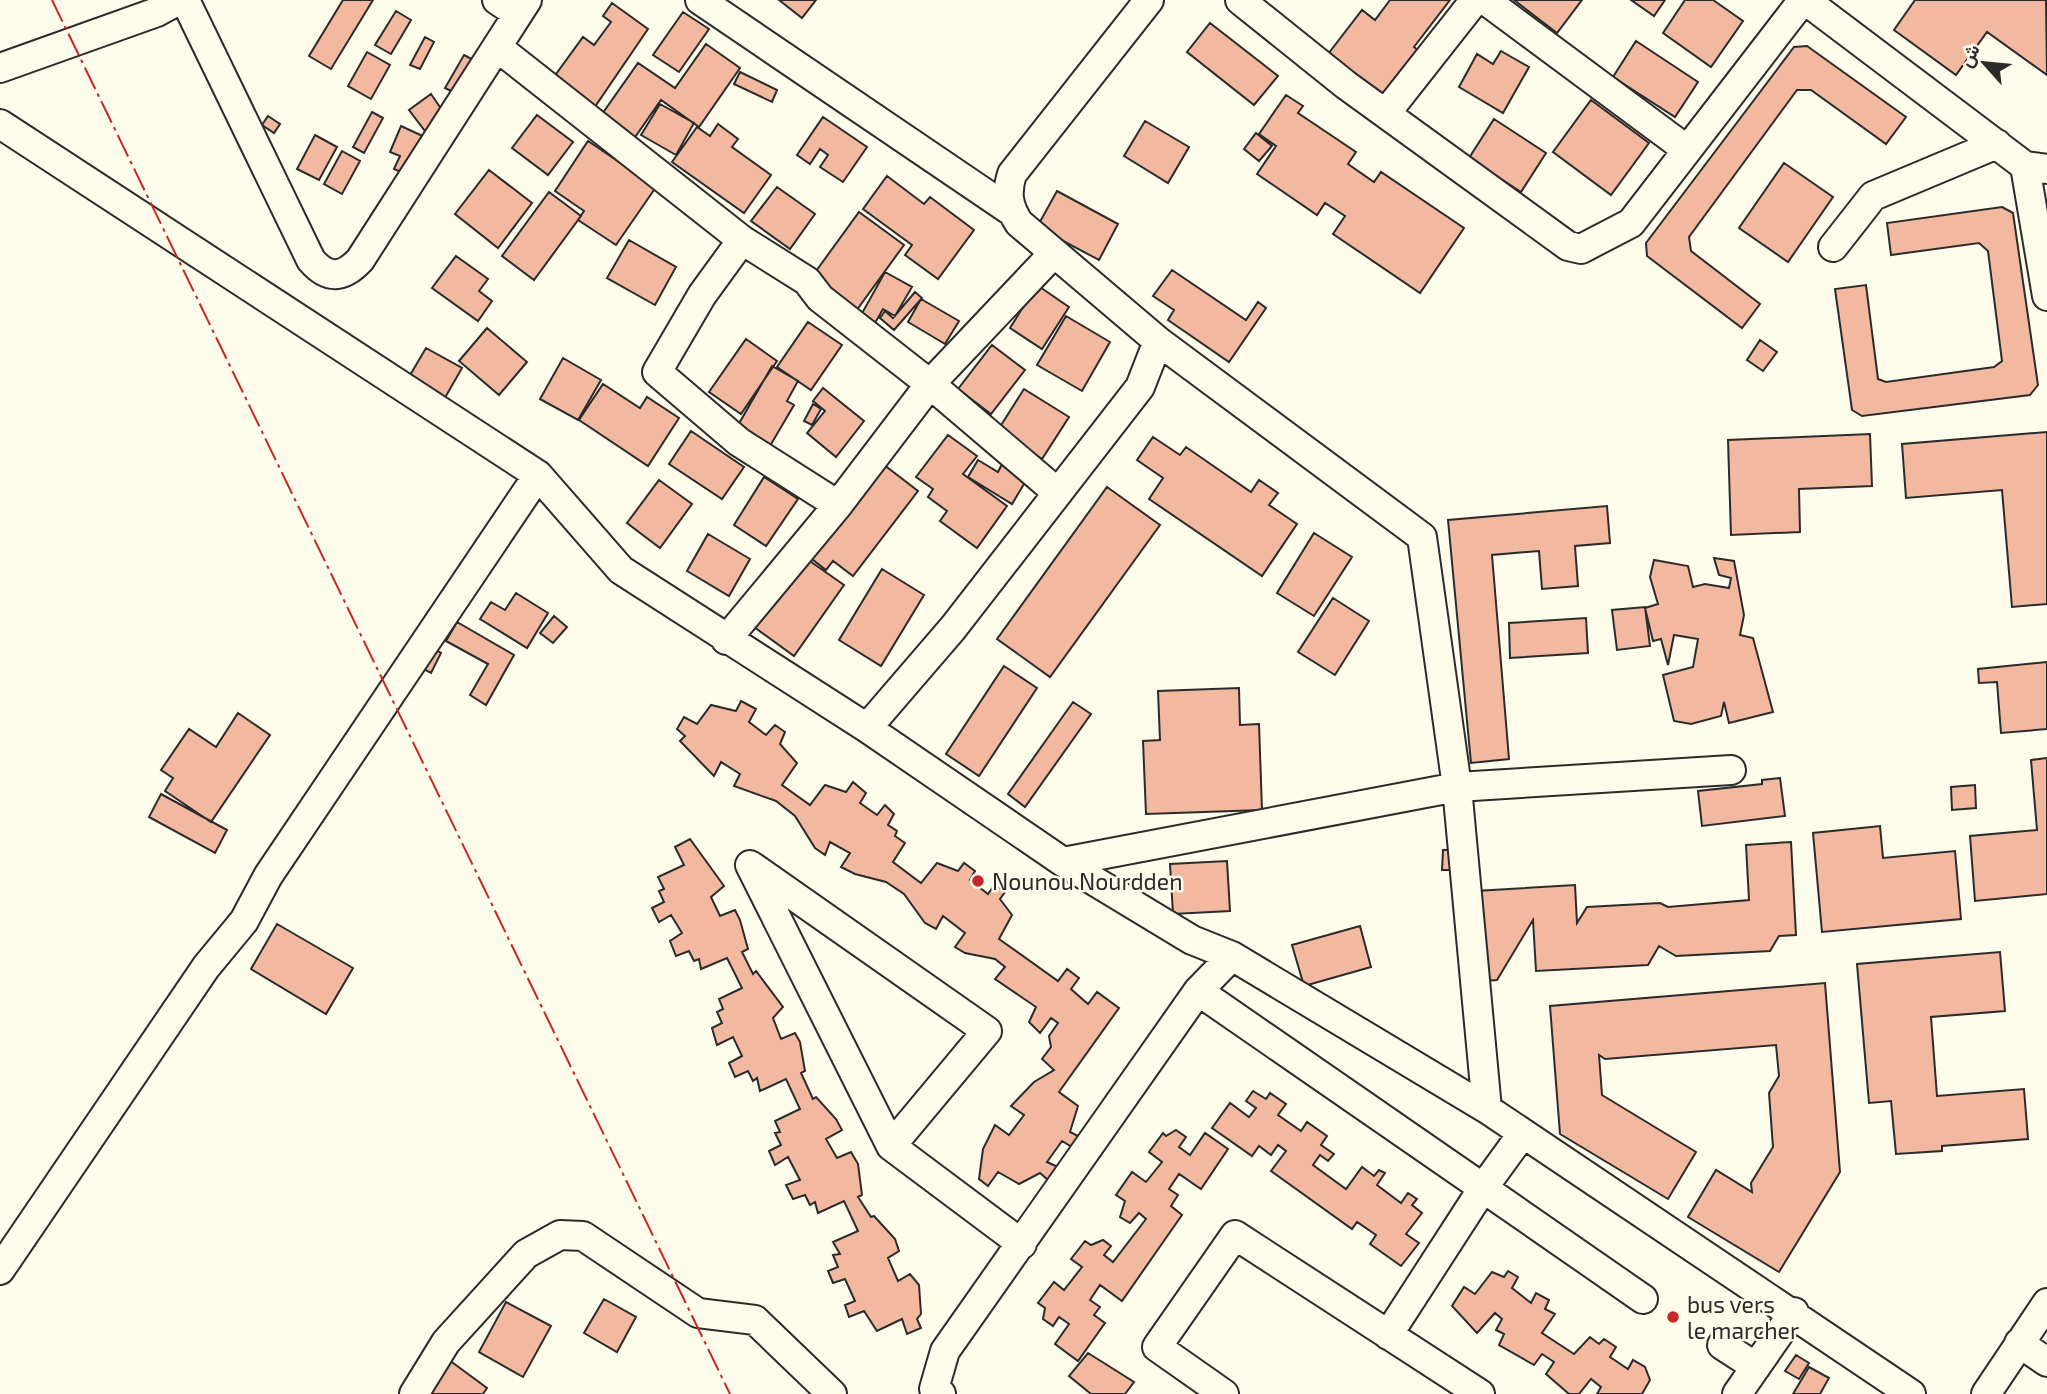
<svg xmlns="http://www.w3.org/2000/svg" width="2047" height="1394" font-family="'Exo 2',Vazirmatn,sans-serif">
  <style>
    .building { fill: #f2b8a0; stroke: #2b2b2b; stroke-width: 2 }
    .lines { fill: none; stroke-linecap: round; stroke-linejoin: round }
    .minor-casing { stroke: #2b2b2b; stroke-width: 32 }
    .minor { stroke: #fdfbea; stroke-width: 28 }
    .power { stroke: #c62828; stroke-width: 2; stroke-dasharray: 24 5 3.5 5; stroke-linecap: butt }
    .poi-dot { fill: #c62828; stroke: #fdfbea; stroke-width: 2.5 }
    .labels { text-anchor: middle; dominant-baseline: central; stroke-width: 5; stroke-linejoin: round; paint-order: stroke }
    .poi-label { font-size: 23px; fill: #2b2b2b; stroke: #fdfbea; text-anchor: start }
  </style>
  <rect width="100%" height="100%" fill="#fdfbea"/>
  <!-- building -->
  <path class="building" d="M 343,0 L 373,0 L 331,69 L 309,56 Z
    M 779,0 L 816,0 L 802,18 Z
    M 1390,0 L 1450,0 L 1414,47 L 1419,51 L 1381,101 L 1325,58 L 1362,10 L 1375,20 Z
    M 1514,0 L 1582,0 L 1557,33 Z
    M 1631,0 L 1665,0 L 1654,16 Z
    M 1685,0 L 1713,0 L 1743,21 L 1711,67 L 1663,33 Z
    M 1915,0 L 2046,0 L 2047,75 L 1987,32 L 1956,75 L 1894,30 Z
    M 612,3 L 648,29 L 592,111 L 551,81 L 583,37 L 594,45 L 611,22 L 603,16 Z
    M 396,11 L 411,20 L 391,54 L 375,45 Z
    M 683,12 L 709,29 L 679,72 L 653,55 Z
    M 1210,23 L 1278,76 L 1254,105 L 1187,52 Z
    M 425,37 L 434,42 L 420,69 L 410,65 Z
    M 1636,41 L 1698,82 L 1675,117 L 1613,77 Z
    M 706,44 L 740,68 L 699,127 L 661,100 L 633,140 L 600,117 L 638,63 L 675,88 Z
    M 1807,46 L 1906,117 L 1886,144 L 1811,90 L 1797,90 L 1689,237 L 1691,251 L 1760,304 L 1742,328 L 1647,256 L 1646,243 L 1794,47 Z
    M 1501,51 L 1529,67 L 1503,113 L 1459,87 L 1477,54 L 1493,64 Z
    M 367,52 L 390,65 L 371,99 L 348,86 Z
    M 464,55 L 477,62 L 459,95 L 445,88 Z
    M 740,72 L 777,90 L 772,102 L 734,84 Z
    M 431,94 L 446,116 L 425,131 L 409,110 Z
    M 1286,95 L 1303,106 L 1298,113 L 1356,152 L 1348,164 L 1374,182 L 1381,172 L 1464,228 L 1420,293 L 1333,234 L 1345,216 L 1325,203 L 1317,215 L 1257,174 L 1276,146 L 1259,134 Z
    M 1591,100 L 1649,143 L 1611,195 L 1553,152 Z
    M 660,104 L 694,123 L 676,155 L 641,135 Z
    M 372,112 L 383,118 L 364,153 L 353,147 Z
    M 537,115 L 573,142 L 548,175 L 512,148 Z
    M 268,116 L 280,124 L 274,133 L 262,125 Z
    M 823,117 L 867,147 L 843,182 L 820,167 L 828,155 L 820,149 L 810,164 L 797,155 Z
    M 1494,119 L 1546,153 L 1521,192 L 1469,158 Z
    M 1145,121 L 1189,147 L 1168,183 L 1124,156 Z
    M 718,124 L 738,139 L 732,147 L 771,175 L 744,213 L 672,162 L 697,127 L 710,136 Z
    M 401,126 L 427,138 L 410,176 L 394,169 L 400,156 L 390,152 Z
    M 1256,133 L 1272,146 L 1259,161 L 1244,149 Z
    M 315,135 L 337,147 L 319,180 L 297,169 Z
    M 588,141 L 656,187 L 616,245 L 578,220 L 584,211 L 555,191 Z
    M 342,151 L 360,161 L 342,194 L 324,184 Z
    M 1784,163 L 1833,197 L 1788,262 L 1739,228 Z
    M 489,170 L 532,203 L 498,248 L 455,214 Z
    M 887,176 L 924,204 L 930,197 L 974,230 L 938,279 L 905,255 L 912,245 L 863,209 Z
    M 777,187 L 815,214 L 790,249 L 751,221 Z
    M 1057,191 L 1118,224 L 1099,260 L 1037,227 Z
    M 549,192 L 581,216 L 534,280 L 502,256 Z
    M 2002,207 L 2013,213 L 2038,385 L 2030,395 L 1862,416 L 1852,410 L 1835,289 L 1866,285 L 1878,379 L 1886,382 L 1994,367 L 2002,361 L 1988,251 L 1979,243 L 1891,255 L 1887,223 Z
    M 859,212 L 904,245 L 856,311 L 811,278 Z
    M 629,240 L 676,267 L 655,305 L 607,278 Z
    M 456,256 L 488,279 L 479,291 L 492,301 L 478,321 L 432,288 Z
    M 1172,270 L 1246,320 L 1258,302 L 1266,308 L 1229,362 L 1168,320 L 1174,310 L 1153,296 Z
    M 885,272 L 912,287 L 895,316 L 883,309 L 875,323 L 861,315 Z
    M 1037,285 L 1069,307 L 1042,349 L 1010,328 Z
    M 915,292 L 922,298 L 894,330 L 880,318 L 885,311 L 893,318 Z
    M 921,299 L 959,321 L 945,344 L 908,322 Z
    M 1066,316 L 1110,342 L 1082,391 L 1037,365 Z
    M 808,322 L 842,345 L 811,390 L 777,367 Z
    M 487,328 L 527,362 L 499,395 L 459,361 Z
    M 746,339 L 777,361 L 741,414 L 709,392 Z
    M 1760,340 L 1777,352 L 1763,371 L 1747,360 Z
    M 992,345 L 1025,370 L 991,414 L 958,389 Z
    M 426,348 L 462,368 L 442,403 L 406,382 Z
    M 563,358 L 601,380 L 578,420 L 540,399 Z
    M 772,366 L 798,381 L 787,401 L 794,405 L 770,446 L 737,427 Z
    M 603,384 L 640,408 L 647,397 L 679,418 L 648,466 L 579,420 Z
    M 823,388 L 864,421 L 836,457 L 807,433 L 825,411 L 813,401 Z
    M 1024,389 L 1069,417 L 1042,459 L 998,430 Z
    M 813,404 L 821,409 L 812,425 L 804,421 Z
    M 691,431 L 744,467 L 722,499 L 669,464 Z
    M 2047,432 L 2047,604 L 2012,607 L 2002,490 L 1906,498 L 1902,444 Z
    M 1870,434 L 1872,486 L 1799,489 L 1800,532 L 1731,535 L 1728,440 Z
    M 948,435 L 977,456 L 963,474 L 1007,506 L 977,548 L 940,521 L 947,511 L 928,497 L 933,489 L 916,477 Z
    M 1153,437 L 1180,455 L 1186,447 L 1251,492 L 1259,480 L 1278,493 L 1269,505 L 1297,524 L 1262,576 L 1149,499 L 1163,478 L 1137,460 Z
    M 978,460 L 998,472 L 1002,464 L 1027,479 L 1012,504 L 968,477 Z
    M 879,461 L 918,491 L 853,576 L 833,561 L 826,570 L 808,556 Z
    M 764,477 L 798,499 L 766,546 L 734,525 Z
    M 659,480 L 692,504 L 660,548 L 627,523 Z
    M 1107,487 L 1160,525 L 1050,677 L 997,639 Z
    M 1607,506 L 1610,543 L 1575,546 L 1578,586 L 1542,589 L 1539,551 L 1492,555 L 1509,759 L 1471,763 L 1448,520 Z
    M 1314,533 L 1352,557 L 1314,616 L 1277,593 Z
    M 708,534 L 750,559 L 729,596 L 687,571 Z
    M 804,557 L 844,585 L 794,656 L 754,627 Z
    M 1714,558 L 1734,561 L 1744,615 L 1740,635 L 1753,638 L 1773,712 L 1729,723 L 1724,702 L 1721,716 L 1691,724 L 1674,721 L 1663,675 L 1693,667 L 1698,639 L 1674,635 L 1668,665 L 1661,639 L 1653,641 L 1645,608 L 1658,604 L 1650,577 L 1654,560 L 1688,566 L 1693,587 L 1705,584 L 1729,588 L 1731,578 L 1719,575 Z
    M 882,569 L 924,595 L 881,666 L 839,640 Z
    M 516,593 L 548,613 L 527,648 L 480,619 L 491,602 L 505,610 Z
    M 1333,598 L 1369,621 L 1335,675 L 1298,652 Z
    M 1645,607 L 1650,646 L 1617,650 L 1612,610 Z
    M 554,616 L 567,627 L 553,643 L 540,633 Z
    M 1586,618 L 1588,653 L 1510,658 L 1509,623 Z
    M 457,622 L 514,655 L 486,705 L 470,695 L 488,664 L 446,641 Z
    M 427,645 L 441,653 L 431,673 L 416,665 Z
    M 2047,662 L 2047,729 L 2001,733 L 1997,682 L 1979,683 L 1978,669 Z
    M 1004,666 L 1037,688 L 979,776 L 946,754 Z
    M 1239,688 L 1240,725 L 1259,724 L 1262,810 L 1146,814 L 1143,741 L 1160,740 L 1158,691 Z
    M 741,701 L 756,709 L 749,722 L 766,735 L 775,725 L 785,732 L 780,744 L 797,763 L 782,785 L 810,805 L 825,785 L 846,792 L 853,782 L 866,793 L 860,803 L 877,815 L 885,805 L 894,814 L 888,825 L 897,831 L 895,836 L 905,843 L 893,862 L 921,883 L 937,863 L 958,871 L 964,863 L 975,871 L 970,880 L 988,894 L 995,884 L 1005,892 L 1000,899 L 1012,915 L 999,939 L 1058,981 L 1067,969 L 1079,978 L 1071,989 L 1088,1004 L 1097,992 L 1119,1008 L 1059,1092 L 1078,1106 L 1070,1132 L 1078,1136 L 1072,1147 L 1062,1141 L 1047,1162 L 1058,1167 L 1048,1180 L 1040,1173 L 1019,1184 L 998,1172 L 988,1186 L 979,1179 L 983,1149 L 995,1125 L 1009,1135 L 1024,1115 L 1011,1106 L 1034,1082 L 1054,1070 L 1042,1059 L 1051,1047 L 1049,1036 L 1058,1023 L 1051,1018 L 1040,1033 L 1029,1022 L 1036,1007 L 995,979 L 1005,967 L 995,959 L 965,953 L 955,947 L 965,933 L 943,916 L 936,929 L 925,923 L 904,894 L 886,882 L 855,874 L 841,867 L 850,853 L 830,842 L 825,855 L 815,848 L 795,816 L 776,801 L 734,786 L 740,774 L 721,762 L 714,776 L 680,741 L 685,736 L 677,729 L 684,717 L 697,724 L 711,705 L 736,711 Z
    M 1073,702 L 1091,714 L 1025,807 L 1008,794 Z
    M 238,713 L 270,735 L 211,822 L 165,791 L 173,778 L 161,770 L 189,729 L 216,747 Z
    M 2047,758 L 2047,894 L 1975,901 L 1970,836 L 2037,830 L 2031,760 Z
    M 1780,778 L 1785,816 L 1702,826 L 1698,791 L 1762,784 L 1762,780 Z
    M 1975,785 L 1976,808 L 1952,810 L 1951,787 Z
    M 161,794 L 227,830 L 215,853 L 149,817 Z
    M 1880,826 L 1883,858 L 1955,851 L 1961,919 L 1822,932 L 1813,833 Z
    M 690,839 L 724,886 L 711,897 L 720,916 L 735,910 L 740,920 L 748,949 L 742,952 L 753,974 L 756,971 L 783,1007 L 773,1018 L 781,1039 L 795,1033 L 800,1042 L 805,1071 L 801,1073 L 813,1099 L 816,1097 L 836,1119 L 842,1130 L 826,1139 L 837,1158 L 851,1152 L 858,1164 L 862,1195 L 858,1197 L 871,1217 L 874,1216 L 895,1239 L 899,1251 L 888,1258 L 898,1281 L 910,1274 L 919,1285 L 921,1314 L 917,1319 L 921,1328 L 907,1334 L 902,1319 L 877,1331 L 864,1311 L 849,1317 L 845,1305 L 855,1301 L 845,1279 L 833,1283 L 828,1271 L 838,1267 L 833,1255 L 840,1254 L 833,1242 L 858,1231 L 844,1201 L 818,1213 L 815,1202 L 810,1205 L 805,1195 L 793,1199 L 786,1185 L 800,1180 L 788,1157 L 775,1165 L 769,1151 L 781,1145 L 775,1133 L 780,1132 L 775,1121 L 800,1109 L 786,1079 L 760,1091 L 757,1078 L 753,1081 L 748,1071 L 735,1077 L 729,1063 L 742,1056 L 733,1037 L 717,1045 L 712,1028 L 722,1023 L 717,1012 L 723,1009 L 719,999 L 742,988 L 727,958 L 701,969 L 699,959 L 694,961 L 689,951 L 676,956 L 670,941 L 682,933 L 671,915 L 659,922 L 652,908 L 664,902 L 659,891 L 664,889 L 658,877 L 684,865 L 675,847 Z
    M 1791,842 L 1796,935 L 1779,936 L 1770,951 L 1676,956 L 1659,946 L 1648,965 L 1536,971 L 1533,920 L 1497,980 L 1484,981 L 1476,891 L 1575,885 L 1577,923 L 1587,907 L 1660,903 L 1668,907 L 1749,900 L 1746,845 Z
    M 1443,850 L 1454,850 L 1453,870 L 1442,870 Z
    M 1227,861 L 1230,911 L 1173,914 L 1170,864 Z
    M 277,924 L 353,968 L 326,1014 L 251,969 Z
    M 1360,926 L 1371,967 L 1304,986 L 1292,945 Z
    M 2000,952 L 2005,1011 L 1931,1017 L 1937,1096 L 2024,1089 L 2028,1139 L 1942,1146 L 1942,1151 L 1896,1154 L 1891,1101 L 1869,1103 L 1857,964 Z
    M 1825,983 L 1840,1172 L 1779,1272 L 1688,1217 L 1716,1170 L 1752,1192 L 1751,1183 L 1773,1147 L 1769,1093 L 1779,1076 L 1776,1045 L 1605,1059 L 1599,1055 L 1602,1095 L 1696,1152 L 1668,1199 L 1560,1134 L 1550,1006 Z
    M 1253,1091 L 1266,1099 L 1270,1093 L 1286,1104 L 1278,1115 L 1301,1131 L 1307,1122 L 1327,1136 L 1321,1145 L 1334,1154 L 1328,1161 L 1320,1155 L 1313,1165 L 1346,1189 L 1362,1167 L 1374,1176 L 1379,1170 L 1385,1173 L 1377,1185 L 1401,1203 L 1408,1193 L 1417,1199 L 1412,1205 L 1422,1213 L 1406,1234 L 1419,1243 L 1401,1266 L 1370,1244 L 1376,1235 L 1357,1222 L 1352,1229 L 1271,1171 L 1286,1151 L 1278,1145 L 1271,1155 L 1259,1146 L 1252,1156 L 1212,1128 L 1230,1103 L 1249,1117 L 1256,1108 L 1246,1101 Z
    M 1176,1130 L 1186,1137 L 1179,1147 L 1190,1155 L 1205,1133 L 1228,1149 L 1201,1189 L 1179,1174 L 1169,1189 L 1178,1195 L 1171,1206 L 1182,1215 L 1122,1301 L 1100,1285 L 1090,1300 L 1100,1307 L 1094,1315 L 1105,1323 L 1078,1361 L 1055,1344 L 1069,1324 L 1059,1317 L 1053,1326 L 1043,1319 L 1045,1308 L 1038,1303 L 1054,1282 L 1064,1290 L 1082,1267 L 1071,1259 L 1085,1241 L 1091,1245 L 1103,1240 L 1111,1246 L 1104,1255 L 1113,1262 L 1146,1219 L 1139,1213 L 1130,1223 L 1120,1217 L 1125,1201 L 1116,1195 L 1132,1172 L 1146,1182 L 1162,1162 L 1149,1152 L 1163,1133 L 1166,1136 Z
    M 1508,1271 L 1518,1277 L 1512,1288 L 1531,1303 L 1536,1293 L 1549,1300 L 1545,1309 L 1555,1314 L 1542,1333 L 1574,1354 L 1590,1337 L 1599,1344 L 1604,1339 L 1616,1347 L 1610,1357 L 1628,1369 L 1633,1360 L 1645,1367 L 1650,1380 L 1642,1394 L 1597,1394 L 1601,1387 L 1591,1379 L 1579,1394 L 1569,1394 L 1546,1374 L 1554,1362 L 1542,1354 L 1534,1365 L 1499,1345 L 1504,1334 L 1496,1330 L 1502,1319 L 1495,1313 L 1477,1333 L 1452,1306 L 1464,1287 L 1475,1294 L 1492,1272 L 1504,1277 Z
    M 604,1299 L 636,1317 L 617,1352 L 584,1333 Z
    M 506,1302 L 551,1326 L 523,1377 L 479,1352 Z
    M 1088,1353 L 1134,1382 L 1125,1394 L 1091,1394 L 1069,1376 Z
    M 1796,1355 L 1809,1363 L 1799,1379 L 1785,1371 Z
    M 449,1360 L 487,1388 L 483,1394 L 425,1394 Z
    M 1809,1367 L 1829,1378 L 1820,1394 L 1793,1394 Z"/>
  <g class="lines">
    <!-- minor casing -->
    <g class="minor-casing">
      <path id="minor" d="M 185,0 L 311,260 C 328,280 343,278 360,260 L 527,0
        M 497,0 L 518,14
        M 700,0 L 1011,211
        M 1240,0 L 1346,85 L 1568,246 L 1581,249 L 1631,223 L 1803,0
        M 1485,0 L 1686,149
        M 1805,0 L 2025,166 L 2047,169
        M 497,47 L 742,240 L 807,281 L 820,298 L 930,384 L 1058,493
        M 0,68 L 157,12 L 179,0
        M 1386,113 L 1475,0
        M 0,124 L 538,475 L 621,570 L 867,728 L 1063,862 L 1192,940 L 1232,956 L 1487,1109 L 1911,1394
        M 2025,166 L 2047,296
        M 742,240 L 702,295 L 657,372 L 739,442 L 838,505
        M 1833,247 L 1873,196 L 1997,144
        M 726,640 L 838,505 L 930,384 L 1054,253
        M 867,728 L 953,628 L 1140,387 L 1158,341
        M 1063,862 L 1457,787 L 1422,537 L 1158,341 L 1019,223 C 1008,206 1006,193 1012,174 L 1149,0
        M 1198,991 L 1483,1188 L 1388,1335
        M 1487,1109 L 1457,787 L 1731,770
        M 1523,1133 L 1483,1188 L 1643,1299
        M 891,1146 L 987,1031 L 750,865 L 891,1146 L 1022,1244
        M 0,1270 L 206,967 L 244,921 L 268,876 L 538,475
        M 2019,1343 L 2047,1362
        M 1722,1345 L 1756,1367
        M 414,1394 L 446,1342 L 526,1254 L 560,1235 L 583,1236 L 698,1313 L 755,1320 L 832,1394
        M 941,1394 L 934,1389 L 945,1351 L 1198,991 L 1232,956
        M 1224,1394 L 1157,1347 L 1235,1235 L 1480,1394
        M 1737,1394 L 1794,1312
        M 1986,1394 L 2047,1303"/>
    </g>
    <!-- minor -->
    <use href="#minor" class="minor"/>
    <!-- power -->
    <path class="power" d="M 52,0 L 730,1394"/>
  </g>
  <!-- markers -->
  <g class="poi-dot">
    <circle cx="978" cy="881" r="7"/>
    <circle cx="1673" cy="1317" r="7"/>
  </g>
  <g class="labels">
    <!-- poi labels -->
    <g class="poi-label">
      <text x="992" y="881">Nounou Nourdden</text>
      <text x="1687" y="1304">bus vers<tspan x="1687" dy="26">le marcher</tspan></text>
    </g>
  </g>
  <!-- north arrow -->
  <g transform="translate(1984 63) rotate(297)" stroke="#fdfbea" stroke-width="5" paint-order="stroke">
  <path d="M0-5L12 26L0 18L-12 26Z" fill="#2b2b2b"/>
  <text y="-10" font-size="19" font-weight="bold" text-anchor="middle" fill="#2b2b2b">ش</text>
  </g>
</svg>
